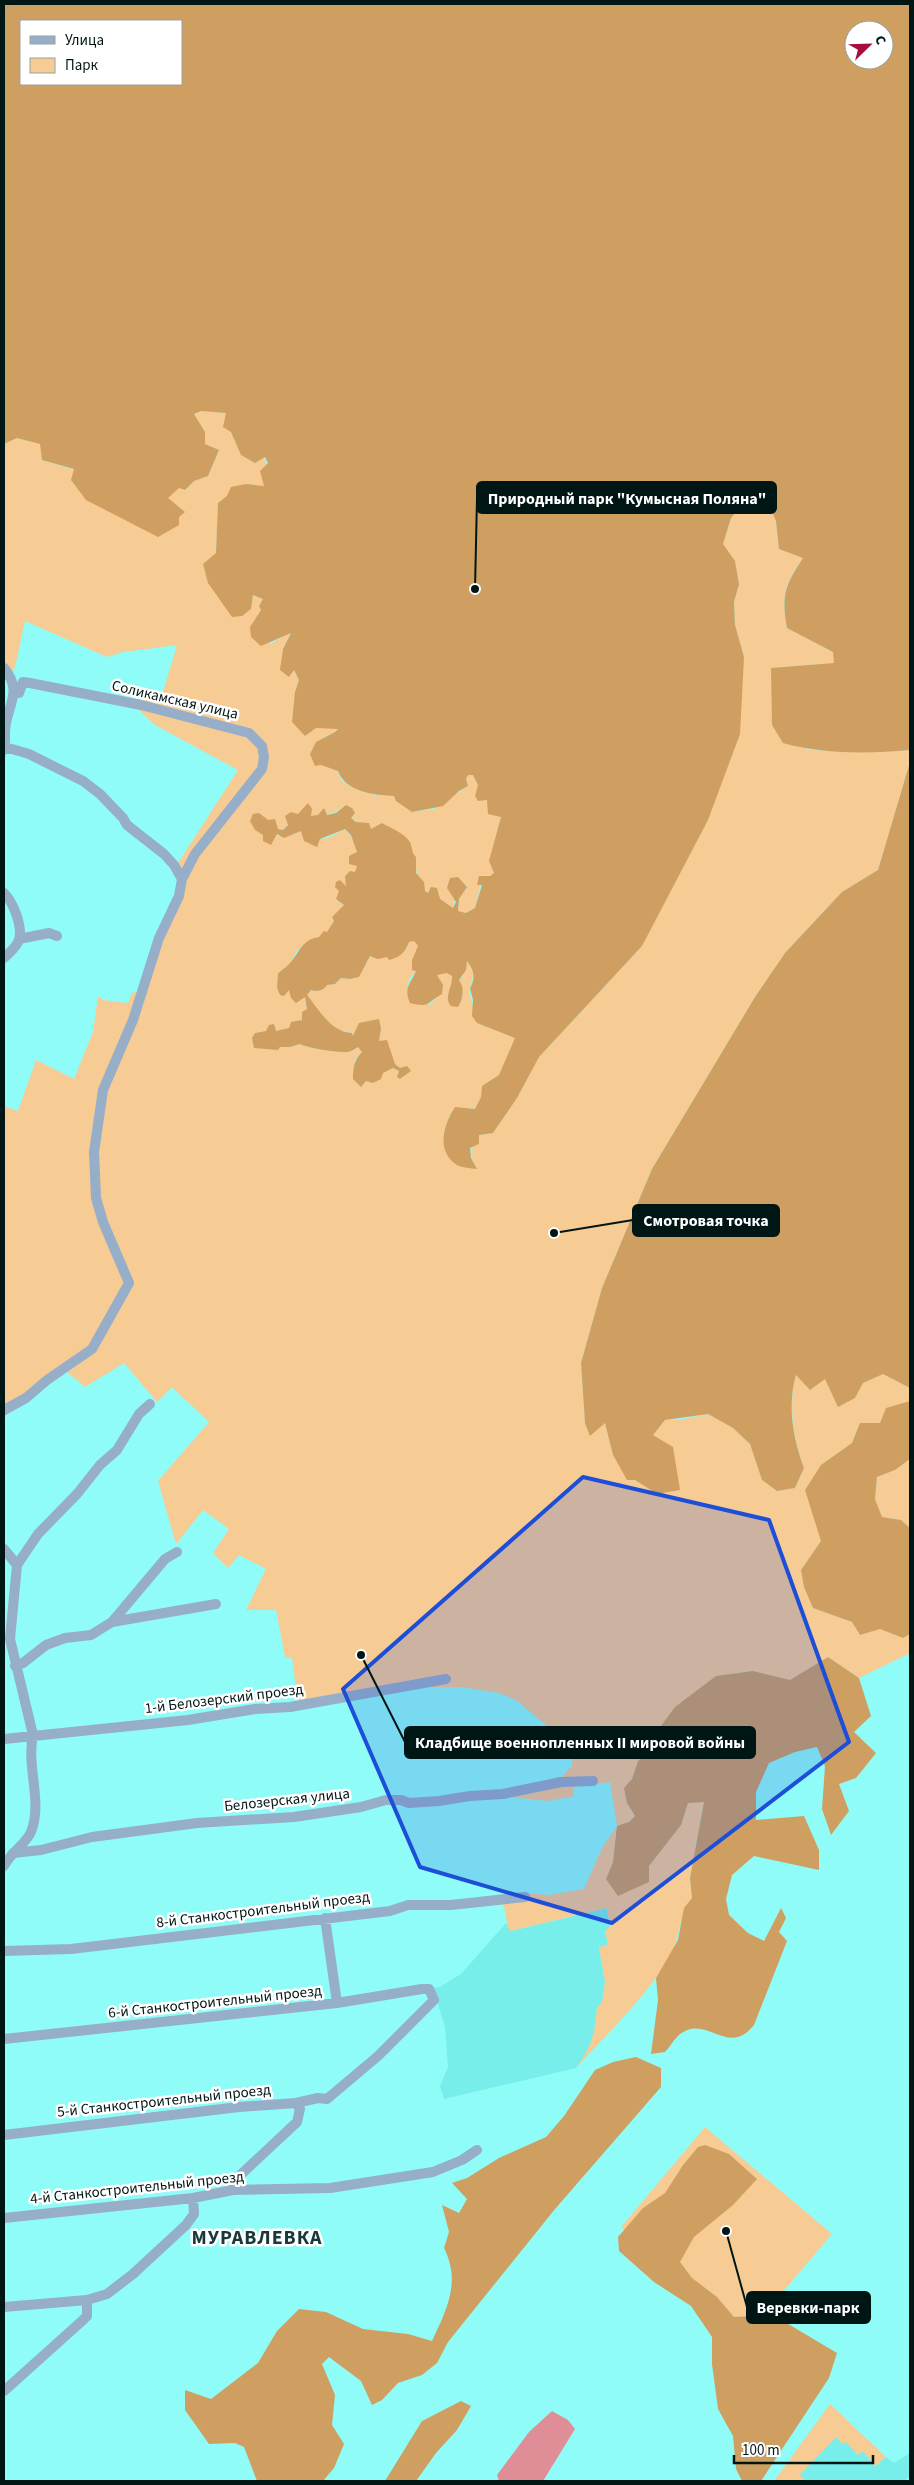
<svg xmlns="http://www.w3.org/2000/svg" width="914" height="2485" font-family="'Source Sans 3',sans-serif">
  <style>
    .built { fill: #77eeea }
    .green { fill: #f7cb94 }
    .forest { fill: #cf9f61; fill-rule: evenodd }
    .water { fill: #df8e97 }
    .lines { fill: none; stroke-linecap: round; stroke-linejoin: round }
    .minor { stroke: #97aec8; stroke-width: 10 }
    .marked { fill: #1d4ed8; fill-opacity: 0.2; stroke: #1d4ed8; stroke-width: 4; stroke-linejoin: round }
    .labels { text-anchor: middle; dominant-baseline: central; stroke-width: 5; stroke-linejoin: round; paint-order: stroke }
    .street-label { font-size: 15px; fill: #001615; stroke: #fff }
    .district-label { font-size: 20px; font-weight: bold; letter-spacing: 1px; fill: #173a39; stroke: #fff }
    .leader { fill: none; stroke: #001615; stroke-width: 2 }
    .callout-dot { fill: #001615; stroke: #fff; stroke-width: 2 }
    .callout { fill: #001615; stroke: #001615; stroke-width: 2 }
    .callout-label { font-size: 16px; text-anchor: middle; font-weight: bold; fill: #fff }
  </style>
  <rect width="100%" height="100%" fill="#8ffcf8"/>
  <!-- built -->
  <path class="built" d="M 607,1908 L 610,1927 L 608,1945 L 599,1947 L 605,1982 L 602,2003 L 597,2007 L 595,2030 L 590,2050 L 576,2068 L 444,2099 L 440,2086 L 448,2067 L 445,2027 L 433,1988 L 440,1987 L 461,1974 L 506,1923 L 511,1931 Z
    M 836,2437 L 846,2441 L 858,2455 L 863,2451 L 875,2466 L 886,2457 L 894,2463 L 910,2453 L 910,2477 L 903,2481 L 805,2481 L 799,2475 Z"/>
  <!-- green -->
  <path class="green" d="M 201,411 L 226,413 L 235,442 C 265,457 270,451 264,486 L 246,484 L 218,503 L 216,554 L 252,602 L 253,595 L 263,599 L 261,610 L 257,617 L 270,644 L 291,632 L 283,649 L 299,680 L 295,692 L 316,728 L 338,728 L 335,732 L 324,737 L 315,766 L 321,765 L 338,771 L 341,780 L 353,788 L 375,795 L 394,796 L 412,812 L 434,809 L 468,786 L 466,779 L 468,775 L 473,775 L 478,785 L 475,796 L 487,800 L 501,817 L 490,861 L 494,873 L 490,876 L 483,875 L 475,908 L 466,913 L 458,911 L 459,899 L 467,887 L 458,877 L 453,909 L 440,899 L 437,893 L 428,894 C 419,884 414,870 416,857 L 412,853 L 412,844 L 382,823 L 371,829 L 351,818 L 352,808 L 346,805 C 332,817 315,817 298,814 L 283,830 L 278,829 L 259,813 L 255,830 C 266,838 290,838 301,831 L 305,836 L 320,839 L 328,838 L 345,829 C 355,838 362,861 355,873 C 352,879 347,881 346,887 L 343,885 L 339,891 L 340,903 L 344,905 L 327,932 L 298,949 L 289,965 L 283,969 L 290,989 L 305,997 L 307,1010 L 302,1020 L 283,1031 L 276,1031 L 274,1024 L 266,1031 L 255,1033 L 263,1050 L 270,1048 L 278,1050 L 280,1047 L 290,1047 L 300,1044 C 307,1048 339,1053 347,1052 C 351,1052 354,1049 358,1047 L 362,1052 L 356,1058 L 353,1069 L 361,1086 L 366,1081 L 393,1068 L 399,1071 L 400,1068 C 392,1063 390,1055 390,1046 L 379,1041 L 381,1029 L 357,1032 L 353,1036 L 352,1033 C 330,1031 320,1011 306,996 L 311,990 C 318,992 323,991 327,985 L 335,984 L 341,978 L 350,979 L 367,963 L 370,956 C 384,960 395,953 407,948 L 409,942 L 415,940 L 418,946 L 416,971 L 409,979 L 407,995 L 430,1005 L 437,997 L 440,979 L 436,974 L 447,973 L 452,976 L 453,983 L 447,998 L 463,998 L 459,980 L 463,976 L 467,961 C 479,977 470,977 470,991 C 470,1000 476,1013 477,1023 L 516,1038 L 499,1075 L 482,1086 L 481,1097 L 475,1109 L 469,1108 L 448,1117 L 476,1169 C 470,1152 468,1151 479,1135 L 493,1133 L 517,1098 L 539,1057 L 642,946 L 744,657 L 735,625 L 734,602 L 739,584 L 735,561 L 723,544 L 731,518 L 761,484 L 776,521 L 779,549 L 803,558 C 784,584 781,597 787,628 L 833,652 L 834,663 L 771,668 L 807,750 L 886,752 L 910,750 L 910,762 L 878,870 L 842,892 L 785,953 L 755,997 L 652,1169 L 602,1288 L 581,1363 L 585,1423 L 605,1422 L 613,1455 L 635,1480 L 657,1494 L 653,1435 L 665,1420 L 679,1420 L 708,1414 L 733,1428 L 750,1444 L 762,1480 L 777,1491 L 795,1488 L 804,1468 C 793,1437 788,1406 796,1374 L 825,1379 L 830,1386 L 855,1398 L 863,1383 L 883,1374 L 910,1388 L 910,1401 L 880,1423 L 860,1423 L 852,1443 L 821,1465 L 821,1541 L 801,1570 L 813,1608 L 852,1622 L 860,1635 L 880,1629 L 903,1638 L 910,1634 L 910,1653 L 859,1678 L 828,1657 L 790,1680 L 753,1671 L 716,1676 L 661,1726 L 652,1750 L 638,1761 L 632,1779 L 625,1788 L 627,1803 L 635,1816 L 629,1822 L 617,1826 L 613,1862 L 606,1879 L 649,1866 L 681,1825 L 688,1803 L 704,1801 L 690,1878 L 692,1898 C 679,1915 680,1939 669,1958 C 648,1995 605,2036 576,2068 C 592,2046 595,2034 597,2007 L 602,2003 L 605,1982 L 599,1947 L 608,1945 L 605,1931 L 610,1927 L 607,1908 L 510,1931 C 505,1922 507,1909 501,1902 L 525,1893 L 549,1895 L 584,1889 L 602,1848 L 617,1826 L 610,1782 L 573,1787 L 574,1796 L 549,1801 L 510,1797 L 559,1780 L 572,1766 L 573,1751 L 564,1740 L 516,1700 L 499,1693 L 461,1687 L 424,1687 L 299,1709 L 292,1658 L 285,1657 L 276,1610 L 246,1610 L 266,1569 L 239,1555 L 228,1568 L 213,1553 L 229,1529 L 203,1510 L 176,1544 L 158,1481 L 209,1422 L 172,1387 L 157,1402 L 124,1363 L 85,1387 L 67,1372 L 4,1417 L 4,1106 L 18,1111 L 36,1060 L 74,1079 L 93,1032 L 98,996 L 103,1000 L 128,1003 L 132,993 L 140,991 L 177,895 L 178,863 L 238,770 L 155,725 L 136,707 L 143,696 L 160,702 L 177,645 L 123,652 L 107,657 L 25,621 L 15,667 L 6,681 L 4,678 L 4,444 L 17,438 L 41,444 L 42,460 L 167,498 L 179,487 L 185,490 L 194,481 L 208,476 L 219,451 L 205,444 L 205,432 L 194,414 Z
    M 910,1459 L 910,1528 L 901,1520 L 882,1517 L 875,1499 L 877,1477 L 895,1470 Z
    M 705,2127 L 832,2234 L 747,2334 L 621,2227 Z
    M 830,2404 L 886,2457 L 875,2466 L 863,2451 L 858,2455 L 846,2442 L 843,2444 L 836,2437 L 800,2475 L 805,2481 L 774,2481 Z"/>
  <!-- forest -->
  <path class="forest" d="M 4,4 L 910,4 L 910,750 C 869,754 822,754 783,743 L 772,725 L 771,668 L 834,663 L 833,652 L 787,628 C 781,596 785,585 803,558 L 779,549 L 776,521 L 760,484 L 731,518 L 723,544 L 735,561 L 739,584 L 734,602 L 735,625 L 744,657 L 740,734 L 708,820 L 642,946 L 539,1057 L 517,1098 L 493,1133 L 479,1135 L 479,1144 L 470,1148 L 471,1158 L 477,1169 C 471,1168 462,1168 457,1165 C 435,1151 444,1124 455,1107 L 475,1109 L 481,1097 L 482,1086 L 499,1075 L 515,1038 L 477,1023 L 472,1016 L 473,1000 L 470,988 C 476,978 474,970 467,961 L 466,970 L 459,980 C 465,989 463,998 458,1007 L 451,1006 C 443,998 453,987 452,976 L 447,973 L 437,975 L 443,985 L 442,994 C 426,1003 430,1008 410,1003 C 403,988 411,983 416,971 L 412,970 L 412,960 L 418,946 L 414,941 L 409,942 C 405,953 400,957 389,960 L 387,957 L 378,959 L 370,956 L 359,977 L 350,979 L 341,978 L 335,984 L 327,985 C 323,991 318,992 311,990 L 307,995 C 320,1011 331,1032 352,1033 L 353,1036 L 359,1023 L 379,1019 L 381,1029 L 379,1041 L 387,1040 L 395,1064 L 400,1068 L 407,1066 L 411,1071 L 400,1079 L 397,1077 L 399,1071 L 393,1068 L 383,1073 L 381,1079 L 373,1083 L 366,1081 L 361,1087 L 353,1079 C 353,1068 354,1060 362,1052 L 358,1047 C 354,1049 351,1052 347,1052 C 339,1053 307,1048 300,1044 L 290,1047 L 280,1047 L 278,1050 L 254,1048 L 252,1038 L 255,1033 L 266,1031 L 269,1025 L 274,1024 L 276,1031 L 289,1028 L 291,1022 L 302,1020 L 302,1012 L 307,1009 L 305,997 L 296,1003 L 291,998 L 289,990 L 284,996 L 280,995 L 277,988 L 278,974 C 282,969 287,967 290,963 C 300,952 301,940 319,937 L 324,931 L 327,932 L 334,921 L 332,917 L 344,905 L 336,899 L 339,891 L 335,887 L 336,882 L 340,880 L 346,886 L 345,876 L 350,871 L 355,872 L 357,866 L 349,864 L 349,856 L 357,852 L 351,835 L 345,829 L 320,839 L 317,847 L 304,841 L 301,831 L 284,838 L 277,834 L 271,845 L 263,841 L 263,835 L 255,830 L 250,821 L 253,814 L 259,813 L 268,820 L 275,819 L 278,829 L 283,830 L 288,825 L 285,816 L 291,812 L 298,814 L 308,803 L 312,809 L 311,816 L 318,815 L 324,808 L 327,815 L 336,813 L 346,805 L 352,808 L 355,813 L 351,818 L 356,822 L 369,823 L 371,829 L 382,823 C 392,829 403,832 410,842 C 413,848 411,852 416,857 L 416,873 L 424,882 L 425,891 L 428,893 L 431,887 L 437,888 L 440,899 L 453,908 L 456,902 L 447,888 L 450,878 L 458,877 L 467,887 L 459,899 L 458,911 L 466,913 L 475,908 L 482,885 L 477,885 L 479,876 L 490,876 L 494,873 L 489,861 L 501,817 L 488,814 L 487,800 L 478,801 L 475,796 L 478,785 L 473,775 L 468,775 L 466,779 L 468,786 L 459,791 L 443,806 L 412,812 L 396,801 L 394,796 C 374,795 346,792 338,771 L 321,765 L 315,766 L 310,754 L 316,742 L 335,732 L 338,729 L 316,728 L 305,736 L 292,722 L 295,692 L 299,680 L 294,670 L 289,677 L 280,670 L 283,649 L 291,633 L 261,646 L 251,637 L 250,627 L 261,610 L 259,606 L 263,599 L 253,595 L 251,609 L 242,616 L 232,617 L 208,583 L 203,564 L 216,553 L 218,503 L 227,496 L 231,487 L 246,484 L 264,486 L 260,471 L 268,463 L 265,457 L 255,463 L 241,455 L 231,432 L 223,427 L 226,413 L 201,411 L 194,414 L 205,432 L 205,444 L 219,450 L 208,476 L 194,481 L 185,490 L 179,488 L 168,498 L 185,512 L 179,517 L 179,525 L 158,537 L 86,500 L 71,480 L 74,469 L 42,460 L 40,444 L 17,438 L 4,444 ZM 21,21 L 181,21 L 181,84 L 21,84 ZM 854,30 L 884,30 L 884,60 L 854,60 Z
    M 910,762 L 910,1388 L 883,1374 L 863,1383 L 855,1398 L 838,1407 L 825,1379 L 810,1390 L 796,1375 C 787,1406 793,1438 804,1468 L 795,1488 L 777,1491 L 762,1480 L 750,1444 L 733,1428 L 708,1414 L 665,1420 L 653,1435 L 673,1447 L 680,1490 L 657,1494 L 635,1480 L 627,1480 L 613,1455 L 605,1423 L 590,1436 L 585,1423 L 581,1363 L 602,1288 L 652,1169 L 755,997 L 785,953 L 842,892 L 878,870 Z
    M 910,1401 L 910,1459 L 895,1470 L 877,1477 L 875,1499 L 882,1517 L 901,1520 L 910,1528 L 910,1634 L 903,1638 L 880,1629 L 860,1635 L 852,1622 L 813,1608 L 804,1587 L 801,1570 L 821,1541 L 805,1490 L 821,1465 L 852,1443 L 860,1423 L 880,1423 L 886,1408 Z
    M 828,1657 L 859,1678 L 871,1716 L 854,1732 L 876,1753 L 856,1778 L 839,1784 L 849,1811 L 831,1835 L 822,1809 L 825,1766 L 817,1747 L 795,1752 L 769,1763 L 756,1792 L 756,1820 L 804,1816 L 819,1850 L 819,1870 L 754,1856 L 732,1875 L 726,1899 L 729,1915 L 748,1933 L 764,1941 L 781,1908 L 786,1918 L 779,1932 L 787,1941 L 754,2025 C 728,2058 707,2014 680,2034 C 674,2039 670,2047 665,2052 L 651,2054 L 658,2000 L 656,1978 L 678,1940 L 684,1908 L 692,1898 L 690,1878 L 704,1802 L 688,1803 L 681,1825 L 649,1866 L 649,1882 L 618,1896 L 606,1879 L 613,1862 L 617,1826 L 629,1822 L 635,1816 L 627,1803 L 624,1788 L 632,1779 L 638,1761 L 652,1750 L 661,1726 L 675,1707 L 716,1676 L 753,1671 L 790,1680 Z
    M 636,2057 L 661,2068 L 661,2087 L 555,2209 L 448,2342 L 437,2363 L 422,2375 L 398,2383 L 382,2400 L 372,2405 L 361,2381 L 329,2357 L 322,2364 L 335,2395 L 332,2425 L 344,2444 L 334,2468 L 323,2481 L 257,2481 L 244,2447 L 235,2443 L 209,2444 L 185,2410 L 185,2390 L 211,2399 L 258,2363 L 277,2331 L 299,2309 L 326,2312 L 363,2329 L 408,2334 L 432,2341 C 447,2309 461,2282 444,2248 L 449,2232 L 442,2205 L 459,2213 L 467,2199 L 452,2183 L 467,2178 L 499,2158 L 546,2137 L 564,2116 L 595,2070 L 613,2062 Z
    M 705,2145 L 729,2154 L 757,2179 L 733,2205 L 694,2237 L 680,2262 L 692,2278 L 717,2297 L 734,2317 L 773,2315 L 837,2353 L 829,2378 L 761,2481 L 742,2481 L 736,2469 L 733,2436 L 718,2409 L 712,2364 L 712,2337 L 691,2306 L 654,2282 L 619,2251 L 618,2237 L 643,2208 L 665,2193 L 683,2165 L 698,2147 Z
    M 461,2401 L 471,2406 L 457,2430 L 436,2453 L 416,2481 L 385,2481 L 422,2421 Z"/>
  <!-- water -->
  <path class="water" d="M 552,2411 L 568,2420 L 575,2429 L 543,2481 L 499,2481 L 497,2475 L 529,2432 Z"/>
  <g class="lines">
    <!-- minor -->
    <path class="minor" d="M 4,668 C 21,689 11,700 6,723 C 4,732 6,742 4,750
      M 14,693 L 19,693 L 23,682 L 30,683 L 141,705 L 249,733 L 262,746 L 264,757 L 262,769 L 195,854 L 182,879
      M 4,893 C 13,902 23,926 19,940 C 16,948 9,953 4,958
      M 19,939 L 49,933 L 57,936
      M 4,1410 L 26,1398 L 47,1380 L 92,1349 L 129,1283 L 103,1222 L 96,1198 L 94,1152 L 103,1090 L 133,1020 L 159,938 L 179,896 L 182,879 L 174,865 L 164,854 L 127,825 L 123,818 L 100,794 L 83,781 L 29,754 L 5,747
      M 4,1549 L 17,1565
      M 112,1622 L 216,1604
      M 15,1666 L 23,1663 L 46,1645 L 65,1638 L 91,1635 L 112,1622 L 165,1559 L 177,1552
      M 4,1739 L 188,1720 L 255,1709 L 290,1707 L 446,1679
      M 13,1853 L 41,1850 L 92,1837 L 197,1823 L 294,1817 L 361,1807 L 386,1800 L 401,1800 L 409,1803 L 439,1801 L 470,1796 L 503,1794 L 561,1782 L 593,1781
      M 4,1866 C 10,1853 25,1845 31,1832 C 43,1801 26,1767 33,1735 L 10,1639 L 17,1565 L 38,1534 L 77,1494 L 100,1465 L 117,1450 L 139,1414 L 150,1404
      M 325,1918 L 337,2003
      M 4,1951 L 71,1949 L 390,1911 L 408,1905 L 451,1905 L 525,1897
      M 4,2039 L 337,2003 L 422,1989 L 429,1989 L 434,2000 L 378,2056 L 327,2099 L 318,2098 L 296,2103 L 239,2107 L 4,2135
      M 233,2190 L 235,2180 L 297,2122 L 300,2109 L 296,2103
      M 4,2218 L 193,2198 L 233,2190 L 330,2188 L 433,2172 L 462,2160 L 477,2150
      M 4,2307 L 87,2300
      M 4,2391 L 83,2320 L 87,2316 L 87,2300 L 107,2294 L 133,2274 L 186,2225 L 194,2214 L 193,2198"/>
  </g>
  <!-- marked area -->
  <path class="marked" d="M 583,1477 L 769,1520 L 849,1742 L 612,1923 L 420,1867 L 343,1689 Z"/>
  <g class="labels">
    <!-- street labels -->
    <g class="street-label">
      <text transform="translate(175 700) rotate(13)">Соликамская улица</text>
      <text transform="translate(224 1699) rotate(-7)">1-й Белозерский проезд</text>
      <text transform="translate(287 1800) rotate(-6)">Белозерская улица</text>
      <text transform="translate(263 1910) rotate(-7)">8-й Станкостроительный проезд</text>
      <text transform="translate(215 2002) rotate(-6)">6-й Станкостроительный проезд</text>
      <text transform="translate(164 2101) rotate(-6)">5-й Станкостроительный проезд</text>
      <text transform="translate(137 2188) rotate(-6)">4-й Станкостроительный проезд</text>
    </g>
    <!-- district labels -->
    <g class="district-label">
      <text x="257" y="2238">МУРАВЛЕВКА</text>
    </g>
  </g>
  <!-- callouts -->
  <path class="leader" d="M475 589L477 498M554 1233L633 1220M361 1655L405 1742M726 2231L747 2307"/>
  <g class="callout-dot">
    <circle cx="475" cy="589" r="5"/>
    <circle cx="554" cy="1233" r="5"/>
    <circle cx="361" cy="1655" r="5"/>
    <circle cx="726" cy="2231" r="5"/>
  </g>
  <g class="callout">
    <rect x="477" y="482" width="299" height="31" rx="5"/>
    <rect x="633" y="1205" width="146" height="31" rx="5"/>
    <rect x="405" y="1727" width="350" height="31" rx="5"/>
    <rect x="747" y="2292" width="123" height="31" rx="5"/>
  </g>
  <g class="callout-label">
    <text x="627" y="504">Природный парк "Кумысная Поляна"</text>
    <text x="706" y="1226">Смотровая точка</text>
    <text x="580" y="1748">Кладбище военнопленных II мировой войны</text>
    <text x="808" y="2313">Веревки-парк</text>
  </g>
  <!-- border -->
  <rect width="914" height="2485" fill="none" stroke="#001615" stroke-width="10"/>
  <!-- legend -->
  <rect x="20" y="20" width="162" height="65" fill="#ffffff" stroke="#99a2a1"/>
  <rect x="30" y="36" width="25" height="8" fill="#97aec8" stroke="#99a2a1"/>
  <text x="65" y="45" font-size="15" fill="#001615">Улица</text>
  <rect x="30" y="58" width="25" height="15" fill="#f7cb94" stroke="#99a2a1"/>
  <text x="65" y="70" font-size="15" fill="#001615">Парк</text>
  <!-- north arrow -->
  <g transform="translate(869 45) rotate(67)"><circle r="24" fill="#ffffff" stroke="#99a2a1"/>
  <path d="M0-4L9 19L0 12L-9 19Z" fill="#a60e3e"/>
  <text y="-8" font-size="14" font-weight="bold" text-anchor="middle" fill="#001615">С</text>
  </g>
  <!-- scale -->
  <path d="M734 2455v8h139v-8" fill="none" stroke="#001615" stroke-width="2.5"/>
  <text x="742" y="2455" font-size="15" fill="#001615" stroke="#ffffff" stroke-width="4" paint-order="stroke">100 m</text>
</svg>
